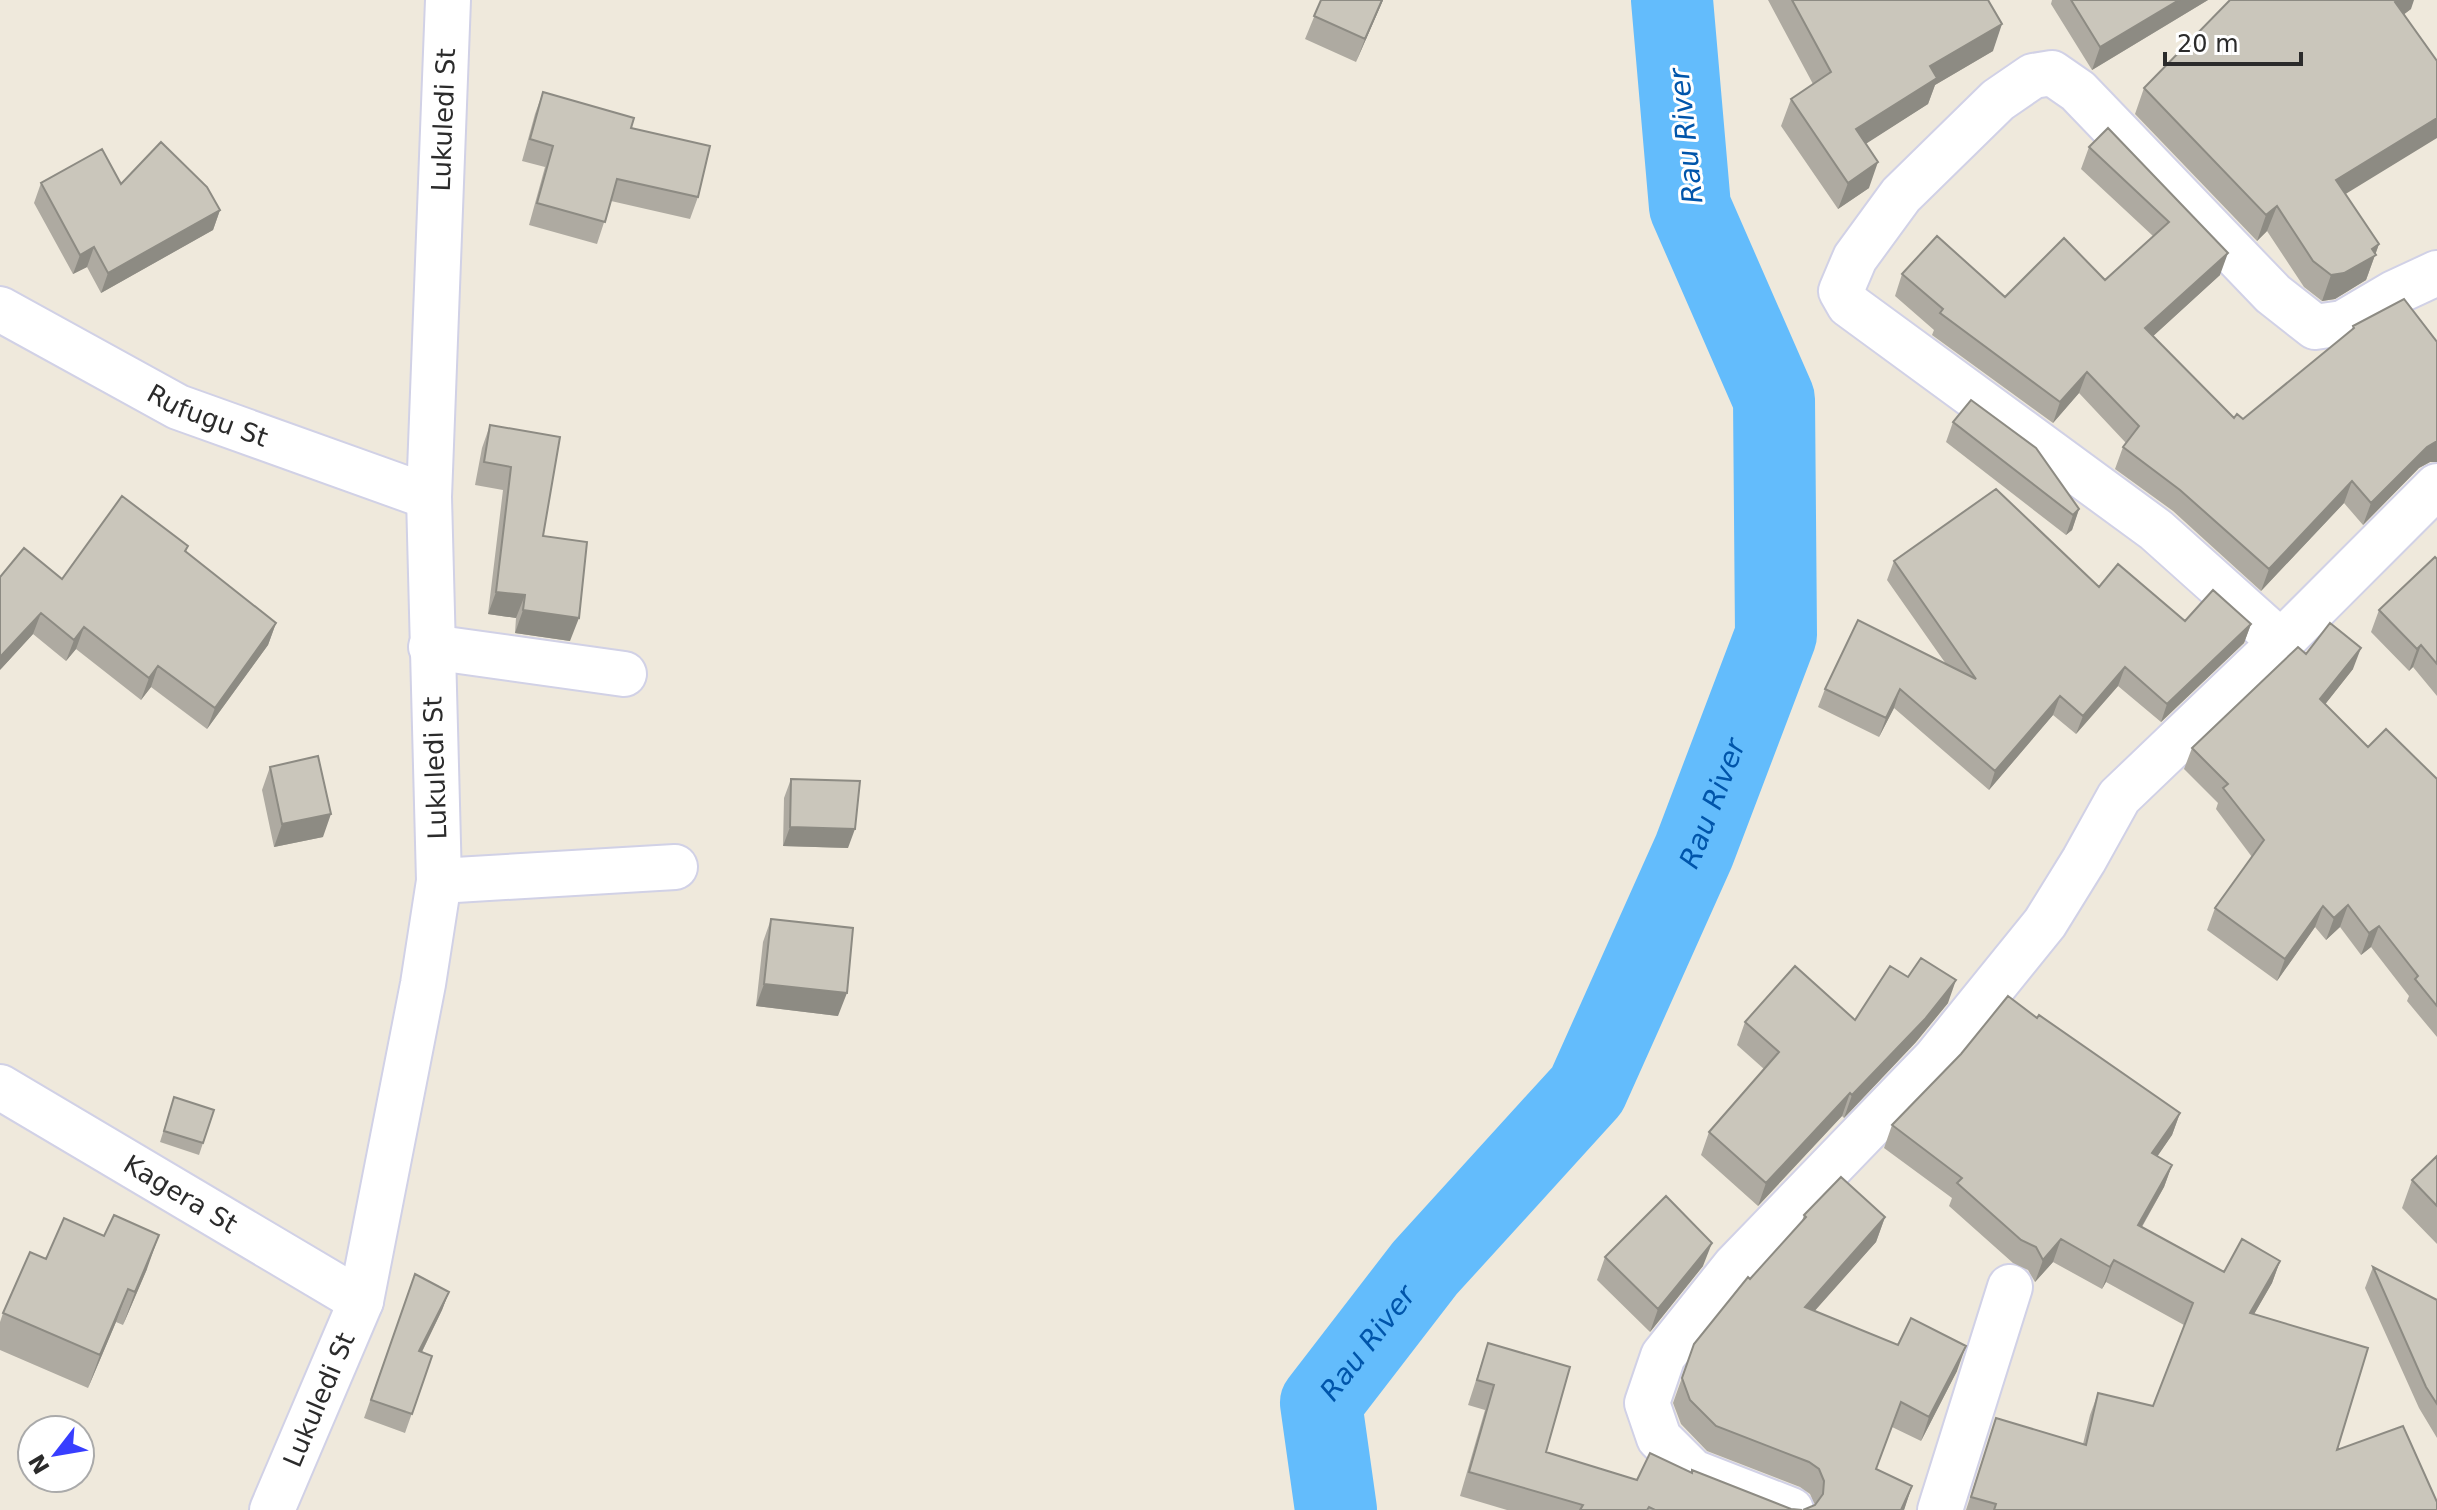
<svg xmlns="http://www.w3.org/2000/svg" width="2437" height="1510" font-family="'DejaVu Sans',sans-serif">
  <style>
    .lines { fill: none; stroke-linecap: round; stroke-linejoin: round }
    .river { stroke: #63bcfc; stroke-width: 82 }
    .minor-casing { stroke: #d1d1e6; stroke-width: 48 }
    .minor { stroke: #fff; stroke-width: 44 }
    .wall { fill: #aeaaa1 }
    .shaded-wall { fill: #8d8b83 }
    .building { fill: #cac6bb; stroke: #8d8b83; stroke-width: 2 }
    .labels { text-anchor: middle; dominant-baseline: central; stroke-width: 6; stroke-linejoin: round; paint-order: stroke }
    .street-label { font-size: 26px; fill: #2b2b2b; stroke: #fff }
    .water-label { font-size: 28px; font-style: italic; fill: #05a; stroke: #fff }
  </style>
  <rect width="100%" height="100%" fill="#efe9dc"/>
  <g class="lines">
    <!-- river -->
    <path class="river" id="s1" d="M 1336,1510 L 1321,1403 L 1425,1268 L 1587,1090 L 1694,851 L 1776,635 L 1774,399 L 1690,207 L 1672,0"/>
    <!-- minor casing -->
    <g class="minor-casing">
      <g id="minor">
        <path id="s2" d="M 0,309 L 178,407 L 429,497"/>
        <path d="M 2281,642 L 2156,530 L 1849,305 L 1841,291 L 1855,258 L 1901,195 L 1998,100 L 2033,76 L 2052,73 L 2078,91 L 2273,294 L 2315,327 L 2343,323 L 2394,293 L 2437,273"/>
        <path d="M 431,647 L 624,674"/>
        <path d="M 439,881 L 675,867"/>
        <path id="s3" d="M 0,1087 L 361,1301"/>
        <path id="s4" d="M 272,1510 L 361,1301 L 423,984 L 439,881 L 429,497 L 448,0"/>
        <path d="M 1791,1510 L 1693,1472 L 1659,1438 L 1647,1403 L 1663,1356 L 1735,1266 L 1935,1059 L 2045,923 L 2084,860 L 2119,797 L 2281,642 L 2437,486"/>
        <path d="M 1940,1510 L 2010,1287"/>
      </g>
    </g>
    <!-- minor -->
    <use href="#minor" class="minor"/>
  </g>
  <!-- wall -->
  <path class="wall" d="M 1321,0 L 1383,0 L 1356,62 L 1305,39 Z
    M 1768,0 L 1988,0 L 1993,51 L 1935,85 L 1928,104 L 1866,143 L 1869,188 L 1838,209 L 1781,126 L 1791,99 L 1813,84 Z
    M 2052,0 L 2208,0 L 2092,70 L 2051,4 Z
    M 2411,9 L 2404,14 L 2345,194 L 2379,244 L 2366,280 L 2335,299 L 2322,301 L 2304,287 L 2267,231 L 2257,241 L 2135,114 L 2144,88 Z
    M 543,92 L 631,128 L 698,197 L 690,219 L 611,201 L 597,244 L 529,225 L 545,167 L 522,161 L 535,114 Z
    M 2108,128 L 2220,275 L 2153,336 L 2234,418 L 2243,419 L 2352,330 L 2353,326 L 2430,462 L 2419,468 L 2363,525 L 2344,503 L 2261,591 L 2173,511 L 2115,469 L 2123,447 L 2126,443 L 2079,393 L 2053,423 L 1932,335 L 1934,330 L 1895,296 L 1902,274 L 2005,297 L 2105,280 L 2153,236 L 2081,169 L 2089,147 Z
    M 41,183 L 121,184 L 220,210 L 213,230 L 101,293 L 87,267 L 73,274 L 34,203 Z
    M 1953,422 L 2079,509 L 2072,530 L 2066,535 L 1946,442 Z
    M 490,425 L 560,437 L 543,536 L 570,641 L 515,633 L 516,618 L 488,614 L 503,490 L 475,485 L 482,448 Z
    M 188,546 L 186,552 L 276,623 L 268,645 L 207,729 L 151,687 L 141,700 L 76,649 L 66,661 L 33,634 L 0,670 L 62,579 Z
    M 2437,559 L 2437,696 L 2413,667 L 2409,671 L 2371,632 L 2379,610 Z
    M 1894,561 L 2099,587 L 2185,621 L 2251,624 L 2244,643 L 2161,722 L 2118,686 L 2076,734 L 2053,715 L 1989,790 L 1894,708 L 1879,737 L 1818,707 L 1825,689 L 1946,664 L 1887,580 Z
    M 2306,654 L 2353,669 L 2325,704 L 2368,747 L 2437,779 L 2437,1037 L 2407,1001 L 2409,996 L 2371,947 L 2361,955 L 2340,927 L 2326,940 L 2315,927 L 2277,981 L 2207,930 L 2215,908 L 2252,857 L 2216,809 L 2218,803 L 2184,769 L 2192,748 Z
    M 270,767 L 323,837 L 274,847 L 262,790 Z
    M 791,779 L 848,848 L 783,846 L 784,798 Z
    M 771,919 L 838,1016 L 756,1006 L 763,942 Z
    M 1948,1003 L 1916,1042 L 1844,1118 L 1842,1116 L 1758,1206 L 1701,1155 L 1709,1132 L 1764,1069 L 1737,1045 L 1745,1022 L 1855,1020 Z
    M 2037,1018 L 2180,1113 L 2172,1135 L 2157,1156 L 2172,1165 L 2164,1187 L 2142,1227 L 2224,1272 L 2280,1261 L 2272,1283 L 2254,1314 L 2337,1450 L 2437,1510 L 1966,1510 L 1996,1418 L 2083,1444 L 2090,1415 L 2098,1393 L 2153,1406 L 2184,1325 L 2106,1282 L 2102,1289 L 2053,1262 L 2035,1282 L 2028,1270 L 2013,1263 L 1949,1206 L 1952,1198 L 1884,1148 L 1892,1125 Z
    M 174,1097 L 214,1110 L 199,1155 L 160,1142 Z
    M 2437,1156 L 2437,1244 L 2402,1208 L 2412,1180 Z
    M 1804,1215 L 1885,1217 L 1876,1242 L 1814,1311 L 1957,1371 L 1921,1441 L 1892,1427 L 1876,1469 L 1912,1486 L 1904,1510 L 1803,1510 L 1815,1505 L 1810,1494 L 1800,1487 L 1707,1451 L 1681,1424 L 1673,1403 L 1694,1344 L 1802,1221 Z
    M 1605,1257 L 1703,1266 L 1650,1332 L 1597,1280 Z
    M 46,1259 L 147,1269 L 123,1325 L 116,1322 L 88,1388 L 0,1350 L 0,1322 L 3,1313 Z
    M 2373,1267 L 2437,1300 L 2437,1438 L 2419,1408 L 2365,1288 Z
    M 415,1274 L 449,1292 L 442,1310 L 422,1352 L 432,1356 L 405,1433 L 364,1418 Z
    M 1488,1343 L 1546,1452 L 1637,1480 L 1691,1472 L 1692,1470 L 1791,1509 L 1802,1510 L 1507,1510 L 1460,1496 L 1485,1410 L 1468,1405 Z"/>
  <!-- shaded-wall -->
  <path class="shaded-wall" d="M 1382,0 L 1383,0 L 1356,62 L 1365,39 Z
    M 2179,0 L 2208,0 L 2092,70 L 2100,47 Z
    M 2398,0 L 2414,0 L 2411,9 L 2386,28 L 2395,2 Z
    M 2002,24 L 1993,51 L 1935,85 L 1928,104 L 1847,156 L 1856,129 L 1930,66 Z
    M 2437,118 L 2437,138 L 2326,206 L 2336,180 Z
    M 1878,162 L 1869,188 L 1838,209 L 1848,183 Z
    M 2277,206 L 2267,231 L 2257,241 L 2266,215 Z
    M 220,210 L 213,230 L 101,293 L 108,273 Z
    M 2379,244 L 2366,280 L 2335,299 L 2322,301 L 2331,275 Z
    M 94,247 L 87,267 L 73,274 L 80,255 Z
    M 2228,253 L 2220,275 L 2138,350 L 2145,328 Z
    M 2087,372 L 2079,393 L 2053,423 L 2060,402 Z
    M 2437,441 L 2437,462 L 2430,462 L 2419,468 L 2363,525 L 2371,503 L 2427,447 Z
    M 2352,481 L 2344,503 L 2261,591 L 2269,569 Z
    M 2079,509 L 2072,530 L 2066,535 L 2073,515 Z
    M 496,592 L 525,595 L 516,618 L 488,614 Z
    M 523,610 L 579,618 L 570,641 L 515,633 Z
    M 41,613 L 33,634 L 0,670 L 0,657 Z
    M 276,623 L 268,645 L 207,729 L 215,708 Z
    M 2251,624 L 2244,643 L 2161,722 L 2167,704 Z
    M 84,627 L 76,649 L 66,661 L 74,640 Z
    M 2421,645 L 2413,667 L 2409,671 L 2417,649 Z
    M 2361,648 L 2353,669 L 2312,721 L 2320,699 Z
    M 158,666 L 151,687 L 141,700 L 149,678 Z
    M 2125,667 L 2118,686 L 2076,734 L 2083,716 Z
    M 1900,689 L 1894,708 L 1879,737 L 1886,718 Z
    M 2060,696 L 2053,715 L 1989,790 L 1995,771 Z
    M 331,814 L 323,837 L 274,847 L 282,824 Z
    M 790,827 L 855,829 L 848,848 L 783,846 Z
    M 2348,905 L 2340,927 L 2326,940 L 2334,918 Z
    M 2323,906 L 2315,927 L 2277,981 L 2285,959 Z
    M 2379,926 L 2371,947 L 2361,955 L 2369,933 Z
    M 1956,980 L 1948,1003 L 1916,1042 L 1844,1118 L 1852,1095 Z
    M 764,984 L 847,993 L 838,1016 L 756,1006 Z
    M 1850,1093 L 1842,1116 L 1758,1206 L 1766,1183 Z
    M 2180,1113 L 2172,1135 L 2144,1176 L 2152,1153 Z
    M 2172,1165 L 2164,1187 L 2130,1247 L 2138,1225 Z
    M 1885,1217 L 1876,1242 L 1796,1332 L 1805,1307 Z
    M 159,1235 L 147,1269 L 123,1325 L 135,1292 Z
    M 2061,1239 L 2053,1262 L 2035,1282 L 2043,1260 Z
    M 1712,1243 L 1703,1266 L 1650,1332 L 1658,1309 Z
    M 2114,1260 L 2106,1282 L 2102,1289 L 2110,1267 Z
    M 2280,1261 L 2272,1283 L 2242,1335 L 2250,1313 Z
    M 128,1289 L 116,1322 L 88,1388 L 100,1355 Z
    M 449,1292 L 442,1310 L 413,1370 L 419,1351 Z
    M 1966,1346 L 1957,1371 L 1921,1441 L 1929,1417 Z
    M 1912,1486 L 1904,1510 L 1901,1510 Z"/>
  <!-- building -->
  <path class="building" d="M 1321,0 L 1382,0 L 1365,39 L 1314,16 Z
    M 1792,0 L 1988,0 L 2002,24 L 1930,66 L 1937,78 L 1856,129 L 1878,162 L 1848,183 L 1791,99 L 1831,72 Z
    M 2071,0 L 2179,0 L 2100,47 Z
    M 2230,0 L 2398,0 L 2395,2 L 2437,61 L 2437,118 L 2336,180 L 2379,244 L 2372,249 L 2376,255 L 2344,273 L 2331,275 L 2313,261 L 2277,206 L 2266,215 L 2144,88 Z
    M 543,92 L 634,118 L 631,128 L 710,146 L 698,197 L 617,179 L 605,222 L 537,203 L 553,146 L 530,139 Z
    M 2108,128 L 2228,253 L 2145,328 L 2234,418 L 2237,414 L 2243,419 L 2354,328 L 2353,326 L 2404,299 L 2437,342 L 2437,441 L 2427,447 L 2371,503 L 2352,481 L 2269,569 L 2180,490 L 2123,447 L 2139,426 L 2087,372 L 2060,402 L 1940,313 L 1943,309 L 1902,274 L 1937,236 L 2005,297 L 2064,238 L 2105,280 L 2169,222 L 2089,147 Z
    M 161,142 L 207,187 L 220,210 L 108,273 L 94,247 L 80,255 L 41,183 L 102,149 L 121,184 Z
    M 1971,400 L 2036,448 L 2079,509 L 2073,515 L 1953,422 Z
    M 490,425 L 560,437 L 543,536 L 587,542 L 579,618 L 523,610 L 525,595 L 496,592 L 511,467 L 484,462 Z
    M 1996,489 L 2099,587 L 2118,564 L 2185,621 L 2213,590 L 2251,624 L 2167,704 L 2125,667 L 2083,716 L 2060,696 L 1995,771 L 1900,689 L 1886,718 L 1825,689 L 1858,620 L 1976,679 L 1894,561 Z
    M 122,496 L 188,546 L 185,551 L 276,623 L 215,708 L 158,666 L 149,678 L 84,627 L 74,640 L 41,613 L 0,657 L 0,577 L 24,548 L 62,579 Z
    M 2435,557 L 2437,559 L 2437,664 L 2421,645 L 2417,649 L 2379,610 Z
    M 2330,623 L 2361,648 L 2320,699 L 2368,747 L 2386,729 L 2437,779 L 2437,1006 L 2415,979 L 2418,976 L 2379,926 L 2369,933 L 2348,905 L 2334,918 L 2323,906 L 2285,959 L 2215,908 L 2264,840 L 2223,788 L 2228,784 L 2192,748 L 2298,647 L 2306,654 Z
    M 318,756 L 331,814 L 282,824 L 270,767 Z
    M 791,779 L 860,781 L 855,829 L 790,827 Z
    M 771,919 L 853,928 L 847,993 L 764,984 Z
    M 1921,958 L 1956,980 L 1925,1019 L 1852,1095 L 1850,1093 L 1766,1183 L 1709,1132 L 1779,1052 L 1745,1022 L 1795,966 L 1855,1020 L 1890,966 L 1908,977 Z
    M 2008,996 L 2037,1018 L 2039,1015 L 2180,1113 L 2152,1153 L 2172,1165 L 2138,1225 L 2224,1272 L 2242,1239 L 2280,1261 L 2250,1313 L 2368,1348 L 2337,1450 L 2403,1426 L 2437,1502 L 2437,1510 L 1994,1510 L 1996,1504 L 1971,1497 L 1996,1418 L 2086,1445 L 2098,1393 L 2153,1406 L 2193,1303 L 2114,1260 L 2110,1267 L 2061,1239 L 2043,1260 L 2036,1247 L 2021,1240 L 1957,1183 L 1962,1178 L 1892,1125 L 1961,1054 Z
    M 174,1097 L 214,1110 L 203,1143 L 164,1131 Z
    M 2437,1156 L 2437,1206 L 2412,1180 Z
    M 1841,1177 L 1885,1217 L 1805,1307 L 1898,1345 L 1911,1318 L 1966,1346 L 1929,1417 L 1901,1402 L 1876,1469 L 1912,1486 L 1901,1510 L 1803,1510 L 1815,1505 L 1823,1494 L 1824,1481 L 1819,1469 L 1809,1462 L 1716,1426 L 1690,1400 L 1682,1378 L 1694,1344 L 1748,1277 L 1750,1279 L 1806,1217 L 1804,1215 Z
    M 1666,1196 L 1712,1243 L 1658,1309 L 1605,1257 Z
    M 114,1215 L 159,1235 L 135,1292 L 128,1289 L 100,1355 L 3,1313 L 30,1252 L 46,1259 L 64,1218 L 104,1236 Z
    M 2373,1267 L 2437,1300 L 2437,1404 L 2426,1387 Z
    M 415,1274 L 449,1292 L 419,1351 L 432,1356 L 412,1414 L 371,1400 Z
    M 1488,1343 L 1570,1367 L 1546,1452 L 1637,1480 L 1650,1453 L 1692,1473 L 1692,1470 L 1791,1509 L 1802,1510 L 1655,1510 L 1649,1507 L 1647,1510 L 1580,1510 L 1583,1505 L 1469,1472 L 1494,1385 L 1477,1380 Z"/>
  <g class="labels">
    <!-- street labels -->
    <g class="street-label">
      <text stroke="none"><textPath href="#s4" startOffset="1416">Lukuledi St</textPath></text>
      <text stroke="none"><textPath href="#s2" startOffset="234">Rufugu St</textPath></text>
      <text transform="translate(435 768) rotate(-92)">Lukuledi St</text>
      <text stroke="none"><textPath href="#s3" startOffset="210">Kagera St</textPath></text>
      <text stroke="none"><textPath href="#s4" startOffset="120">Lukuledi St</textPath></text>
    </g>
    <!-- water labels -->
    <g class="water-label">
      <text transform="translate(1686 136) rotate(-96)">Rau River</text>
      <text stroke="none"><textPath href="#s1" startOffset="832">Rau River</textPath></text>
      <text stroke="none"><textPath href="#s1" startOffset="184">Rau River</textPath></text>
    </g>
  </g>
  <!-- north arrow -->
  <g transform="translate(56 1454) rotate(239)"><circle r="38" fill="#ffffff" stroke="#aaaaaa" stroke-width="2"/>
  <path d="M0-6L14 30L0 20L-14 30Z" fill="#383eff"/>
  <text y="-12" font-size="22" font-weight="bold" text-anchor="middle" fill="#2b2b2b">N</text>
  </g>
  <!-- scale -->
  <path d="M2165 52v12h136v-12" fill="none" stroke="#2b2b2b" stroke-width="4"/>
  <text x="2177" y="52" font-size="24" fill="#2b2b2b" stroke="#ffffff" stroke-width="6" paint-order="stroke">20 m</text>
</svg>
